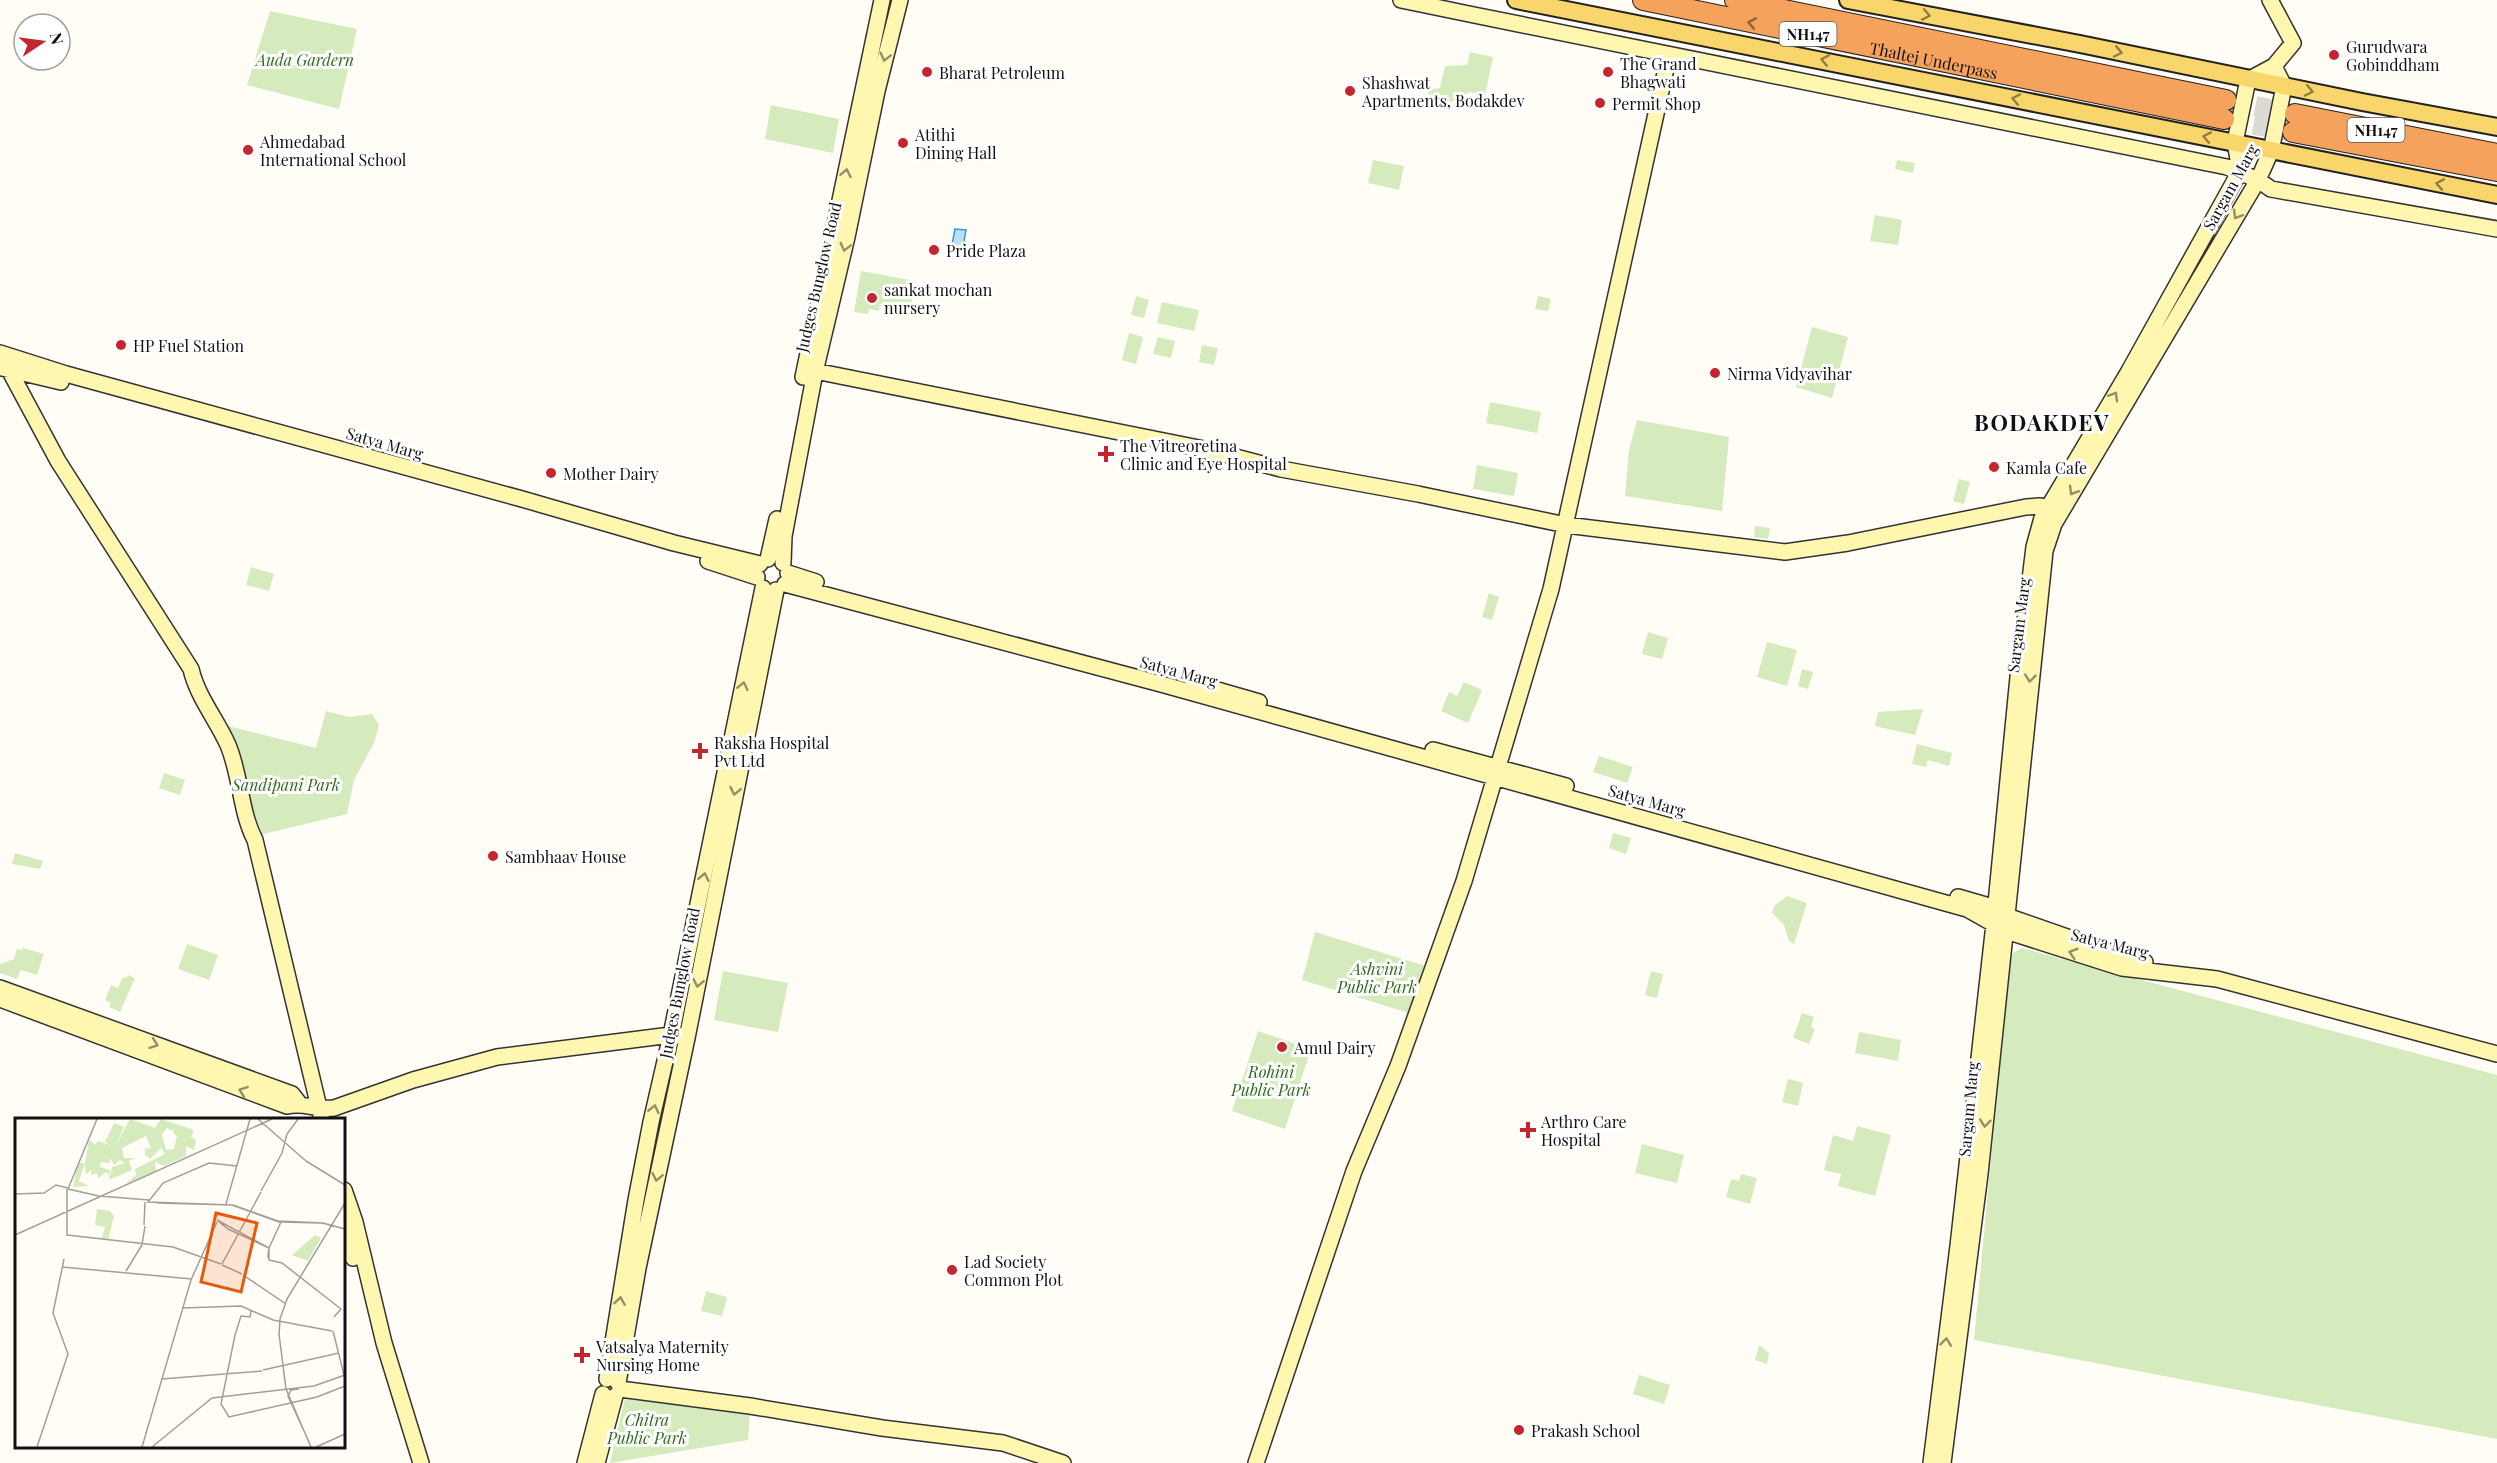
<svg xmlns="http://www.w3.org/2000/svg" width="2497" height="1463" font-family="'Playfair Display',serif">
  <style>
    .green { fill: #d5ebbd }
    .water { fill: #b9e0f7; stroke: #3f96cf; stroke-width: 1.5 }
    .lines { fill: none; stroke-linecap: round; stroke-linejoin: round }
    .highway-tunnel { stroke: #dbdad3; stroke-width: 20; stroke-dasharray: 20 10; stroke-linecap: butt }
    .secondary-casing { stroke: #333; stroke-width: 18 }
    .primary-casing { stroke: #222; stroke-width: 20 }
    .highway-casing { stroke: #222; stroke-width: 22 }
    .secondary { stroke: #fff6b0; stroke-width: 15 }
    .primary { stroke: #f9d66b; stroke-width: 16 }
    .highway { stroke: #f5a25d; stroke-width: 20 }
    .oneway { stroke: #917d42 }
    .oneway2 { stroke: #8e613b }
    .oneway3 { stroke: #948f68 }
    .poi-dot { fill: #c4262e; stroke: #fff; stroke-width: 2 }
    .labels { text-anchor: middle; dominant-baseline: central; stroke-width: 6; stroke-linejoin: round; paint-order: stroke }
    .shield { fill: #fff; stroke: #585858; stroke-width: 1.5 }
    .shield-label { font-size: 15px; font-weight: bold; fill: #111 }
    .poi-label { font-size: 16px; fill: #111; stroke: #fff; text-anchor: start }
    .park-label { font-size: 16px; font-style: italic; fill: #2f6b1f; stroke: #fff }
    .street-label { font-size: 16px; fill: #111; stroke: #fff }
    .district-label { font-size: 22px; font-weight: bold; letter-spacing: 1.5px; fill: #111; stroke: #fff }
    .inset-road { fill: none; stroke: #a09f9a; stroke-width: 1.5 }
    .view { fill: #e8590c; fill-opacity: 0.15; stroke: #e8590c; stroke-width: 3 }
    .inset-edge { fill: none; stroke: #111; stroke-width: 3 }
  </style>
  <rect width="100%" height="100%" fill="#fffdf5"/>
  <!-- green -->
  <path class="green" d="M 270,11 L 357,29 L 339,109 L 247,85 Z
    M 1470,52 L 1493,57 L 1485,95 L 1470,92 L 1440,108 L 1426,90 L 1440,88 L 1445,66 L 1467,65 Z
    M 771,105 L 839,119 L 833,153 L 765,139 Z
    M 1373,160 L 1404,166 L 1399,190 L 1368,183 Z
    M 1897,160 L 1915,163 L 1913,173 L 1895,169 Z
    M 1875,215 L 1902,220 L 1898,245 L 1870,241 Z
    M 861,271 L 915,281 L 911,306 L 896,303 L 895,306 L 880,304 L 879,311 L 869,309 L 868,314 L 854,312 Z
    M 1136,296 L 1149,300 L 1144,318 L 1131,315 Z
    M 1538,296 L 1551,299 L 1548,311 L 1535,309 Z
    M 1162,302 L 1199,310 L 1194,331 L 1157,323 Z
    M 1812,327 L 1848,337 L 1832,398 L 1796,387 Z
    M 1129,333 L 1143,337 L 1136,364 L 1122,360 Z
    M 1158,337 L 1175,341 L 1171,358 L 1153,354 Z
    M 1202,345 L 1218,348 L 1214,365 L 1199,362 Z
    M 1490,402 L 1541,412 L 1537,433 L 1486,423 Z
    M 1637,420 L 1729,437 L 1722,511 L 1625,496 L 1629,450 Z
    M 1477,465 L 1518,473 L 1514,496 L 1473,489 Z
    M 1959,479 L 1970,482 L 1964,504 L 1953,501 Z
    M 1755,526 L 1770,528 L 1768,539 L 1754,537 Z
    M 251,567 L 274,574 L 269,591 L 246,585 Z
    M 1489,593 L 1499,597 L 1492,620 L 1482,617 Z
    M 1648,632 L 1668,638 L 1662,659 L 1642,654 Z
    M 1767,642 L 1797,650 L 1787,686 L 1757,677 Z
    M 1802,669 L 1813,672 L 1808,689 L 1798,686 Z
    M 1464,682 L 1482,690 L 1468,723 L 1441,711 L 1449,692 L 1457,696 Z
    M 1923,709 L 1915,735 L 1875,726 L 1878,712 Z
    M 326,711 L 349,717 L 372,714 L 379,725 L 374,743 L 354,780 L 347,814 L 255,836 L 220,724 L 316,748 Z
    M 1917,744 L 1952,753 L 1949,766 L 1928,760 L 1926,767 L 1912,764 Z
    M 1599,756 L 1633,767 L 1627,783 L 1593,772 Z
    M 164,773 L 185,780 L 180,795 L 159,788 Z
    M 1613,833 L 1631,838 L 1626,854 L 1609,848 Z
    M 15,853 L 43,861 L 40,869 L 12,864 Z
    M 1787,896 L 1807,903 L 1794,944 L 1789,941 L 1784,925 L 1772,913 L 1774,906 Z
    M 1315,932 L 1429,967 L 1412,1014 L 1302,980 Z
    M 187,944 L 218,955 L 209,980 L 178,969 Z
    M 23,948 L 44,954 L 37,975 L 21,970 L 17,979 L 0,973 L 0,964 L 14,959 L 17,949 L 22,950 Z
    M 2022,948 L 2497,1075 L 2497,1439 L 1974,1340 L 2009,968 L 2013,953 Z
    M 723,971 L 788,983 L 778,1032 L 714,1020 Z
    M 1651,971 L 1663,974 L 1657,998 L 1645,995 Z
    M 128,975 L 135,978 L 120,1012 L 109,1007 L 111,1003 L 105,1000 L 111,985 L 118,988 L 123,977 L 126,978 Z
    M 1802,1013 L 1814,1017 L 1811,1027 L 1815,1029 L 1809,1044 L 1793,1038 Z
    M 1258,1031 L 1311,1049 L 1285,1129 L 1232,1111 Z
    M 1859,1032 L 1901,1040 L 1898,1061 L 1855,1053 Z
    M 1788,1079 L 1803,1083 L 1798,1106 L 1782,1102 Z
    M 1857,1126 L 1891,1135 L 1875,1196 L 1838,1186 L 1841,1174 L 1824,1170 L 1833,1135 L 1853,1141 Z
    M 1642,1144 L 1684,1155 L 1677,1183 L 1635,1173 Z
    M 1741,1174 L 1757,1178 L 1750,1204 L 1726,1197 L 1731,1179 L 1739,1181 Z
    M 706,1291 L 727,1297 L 722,1316 L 701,1311 Z
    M 1759,1345 L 1769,1353 L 1767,1364 L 1755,1360 Z
    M 1639,1375 L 1670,1385 L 1664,1404 L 1633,1394 Z
    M 625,1398 L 750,1411 L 748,1440 L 610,1463 Z"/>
  <!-- water -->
  <path class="water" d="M 955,229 L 966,230 L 962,252 L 951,250 Z"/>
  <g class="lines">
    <!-- highway-tunnel -->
    <path class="highway-tunnel" d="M 2226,100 L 2295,114
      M 2224,119 L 2293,132"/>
    <!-- secondary casing -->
    <g class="secondary-casing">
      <path id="secondary" d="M 1401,0 C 1676,57 1952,109 2227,167 L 2258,180 L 2271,189 L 2497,229
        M 0,353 L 58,461 L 191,669 C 197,696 217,720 228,745 C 241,776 240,811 255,840 L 322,1120
        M 0,353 L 66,374 L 522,499 L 674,543 L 760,564
        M 2,368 L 61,382
        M 805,369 L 1209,450 L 1281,469 L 1418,494 L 1566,525 L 1785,552 L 1848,543 L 2026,507 L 2040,506 L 2054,510
        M 803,377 L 882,0
        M 768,559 L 777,519
        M 708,561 L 757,577
        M 783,563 L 784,536 L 815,372 L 847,237 L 877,91 L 900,0
        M 788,573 L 816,582
        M 785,584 L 1161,684 L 1967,909 L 2006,931 L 2122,968 L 2217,979 L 2497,1054
        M 1193,683 L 1259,702
        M 1433,750 L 1566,786
        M 1958,897 L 1996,908 L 2007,916 L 2136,961 L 2145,962
        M 0,988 L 292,1094 L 299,1103
        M 0,999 L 287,1106 C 303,1102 317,1110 334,1108 L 413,1080 L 497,1057 L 671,1035 L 678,1036
        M 344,1190 L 355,1222 L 384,1343 L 421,1463
        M 344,1223 L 353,1258
        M 607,1379 L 636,1200 L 651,1122 L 671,1035 L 763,588
        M 618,1383 L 638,1268 L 687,1038 L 776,590
        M 620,1389 L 750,1406 L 882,1428 L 1003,1443 L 1063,1463
        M 585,1463 L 603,1394
        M 597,1463 L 615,1396
        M 1256,1463 L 1354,1171 L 1398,1066 L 1464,881 L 1551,589 L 1669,55
        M 1931,1463 L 1958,1246 L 1994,924 L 2018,677 L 2034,547 L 2042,518 L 2129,371 L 2240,171 L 2235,142 L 2248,80 L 2274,66 L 2293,43 L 2270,0
        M 1943,1463 L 1980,1174 L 2045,551 L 2054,524 L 2258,180 L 2271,151 L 2284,86 L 2274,66"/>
    </g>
    <!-- primary casing -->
    <g class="primary-casing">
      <path id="primary" d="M 1516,0 L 2497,195
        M 1848,0 L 2080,44 L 2362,102 L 2497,127"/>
    </g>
    <!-- highway casing -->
    <g class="highway-casing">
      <g id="highway">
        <path id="s1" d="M 1643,0 L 2224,119"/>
        <path d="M 1735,0 L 2226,100"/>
        <path d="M 2295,114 L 2497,154"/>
        <path d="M 2293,132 L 2497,171"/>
      </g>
    </g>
    <!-- secondary -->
    <use href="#secondary" class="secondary"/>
    <!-- primary -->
    <use href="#primary" class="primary"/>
    <!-- highway -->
    <use href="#highway" class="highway"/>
  </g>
  <!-- one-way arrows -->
  <defs><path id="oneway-chevron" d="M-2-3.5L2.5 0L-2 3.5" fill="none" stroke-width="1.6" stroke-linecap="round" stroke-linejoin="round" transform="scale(1.5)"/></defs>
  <g class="oneway">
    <use href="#oneway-chevron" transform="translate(1926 15) rotate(11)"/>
    <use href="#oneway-chevron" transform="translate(2118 52) rotate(12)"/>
    <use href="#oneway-chevron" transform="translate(1825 60) rotate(-169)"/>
    <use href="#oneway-chevron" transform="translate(2309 91) rotate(12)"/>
    <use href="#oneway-chevron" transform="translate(2016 99) rotate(-169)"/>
    <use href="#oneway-chevron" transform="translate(2207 137) rotate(-169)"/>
    <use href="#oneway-chevron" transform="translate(2440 184) rotate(-169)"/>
  </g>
  <use class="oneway2" href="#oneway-chevron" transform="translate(1752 23) rotate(-169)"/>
  <g class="oneway3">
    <use href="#oneway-chevron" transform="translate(885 57) rotate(104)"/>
    <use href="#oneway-chevron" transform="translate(846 173) rotate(-78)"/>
    <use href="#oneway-chevron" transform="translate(2237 215) rotate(122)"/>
    <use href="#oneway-chevron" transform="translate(845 247) rotate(104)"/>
    <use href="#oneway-chevron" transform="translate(2114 396) rotate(-59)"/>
    <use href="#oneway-chevron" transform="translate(2073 491) rotate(121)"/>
    <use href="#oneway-chevron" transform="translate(2030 678) rotate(96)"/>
    <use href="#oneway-chevron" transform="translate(743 686) rotate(-78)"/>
    <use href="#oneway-chevron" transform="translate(735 791) rotate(101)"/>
    <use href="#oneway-chevron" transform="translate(704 877) rotate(-78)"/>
    <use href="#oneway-chevron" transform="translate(2073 953) rotate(-163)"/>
    <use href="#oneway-chevron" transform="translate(698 983) rotate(101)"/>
    <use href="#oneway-chevron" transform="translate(154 1044) rotate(20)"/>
    <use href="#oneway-chevron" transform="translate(243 1091) rotate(-160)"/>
    <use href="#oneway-chevron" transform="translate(654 1109) rotate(-77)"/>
    <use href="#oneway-chevron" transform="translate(1985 1123) rotate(96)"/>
    <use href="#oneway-chevron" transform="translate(657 1177) rotate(102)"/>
    <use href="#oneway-chevron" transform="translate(620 1301) rotate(-81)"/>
    <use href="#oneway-chevron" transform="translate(1946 1342) rotate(-83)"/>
  </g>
  <!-- markers -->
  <g class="poi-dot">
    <circle cx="2334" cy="55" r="6"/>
    <circle cx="927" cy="72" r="6"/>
    <circle cx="1608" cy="72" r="6"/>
    <circle cx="1350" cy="91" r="6"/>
    <circle cx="1600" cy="103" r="6"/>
    <circle cx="903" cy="143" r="6"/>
    <circle cx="248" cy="150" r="6"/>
    <circle cx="934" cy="250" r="6"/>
    <circle cx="872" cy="298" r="6"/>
    <circle cx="121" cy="345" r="6"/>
    <circle cx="1715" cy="373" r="6"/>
    <path d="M1103 445h6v6h6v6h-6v6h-6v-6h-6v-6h6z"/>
    <circle cx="1994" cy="467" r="6"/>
    <circle cx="551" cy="473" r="6"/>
    <path d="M697 742h6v6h6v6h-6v6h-6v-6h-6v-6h6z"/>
    <circle cx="493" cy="856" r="6"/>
    <circle cx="1282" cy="1047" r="6"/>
    <path d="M1525 1121h6v6h6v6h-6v6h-6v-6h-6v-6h6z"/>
    <circle cx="952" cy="1270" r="6"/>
    <path d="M579 1346h6v6h6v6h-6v6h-6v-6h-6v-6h6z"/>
    <circle cx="1519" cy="1430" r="6"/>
  </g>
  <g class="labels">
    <!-- shield labels -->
    <g class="shield">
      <rect x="1779.5" y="22" width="57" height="24" rx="4.5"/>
      <rect x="2347.5" y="118" width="57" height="24" rx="4.5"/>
    </g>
    <g class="shield-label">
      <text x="1808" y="34">NH147</text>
      <text x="2376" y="130">NH147</text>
    </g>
    <!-- poi labels -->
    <g class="poi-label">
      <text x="2346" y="46">Gurudwara<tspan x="2346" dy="18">Gobinddham</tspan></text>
      <text x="1620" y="63">The Grand<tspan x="1620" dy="18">Bhagwati</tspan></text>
      <text x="939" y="72">Bharat Petroleum</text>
      <text x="1362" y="82">Shashwat<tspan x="1362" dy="18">Apartments, Bodakdev</tspan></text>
      <text x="1612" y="103">Permit Shop</text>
      <text x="915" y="134">Atithi<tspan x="915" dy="18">Dining Hall</tspan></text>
      <text x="260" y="141">Ahmedabad<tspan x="260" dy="18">International School</tspan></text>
      <text x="946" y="250">Pride Plaza</text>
      <text x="884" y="289">sankat mochan<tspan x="884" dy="18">nursery</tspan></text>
      <text x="133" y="345">HP Fuel Station</text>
      <text x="1727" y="373">Nirma Vidyavihar</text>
      <text x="1120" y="445">The Vitreoretina<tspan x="1120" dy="18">Clinic and Eye Hospital</tspan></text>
      <text x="2006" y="467">Kamla Cafe</text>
      <text x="563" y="473">Mother Dairy</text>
      <text x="714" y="742">Raksha Hospital<tspan x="714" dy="18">Pvt Ltd</tspan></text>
      <text x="505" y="856">Sambhaav House</text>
      <text x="1294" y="1047">Amul Dairy</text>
      <text x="1541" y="1121">Arthro Care<tspan x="1541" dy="18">Hospital</tspan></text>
      <text x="964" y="1261">Lad Society<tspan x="964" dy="18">Common Plot</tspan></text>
      <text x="596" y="1346">Vatsalya Maternity<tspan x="596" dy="18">Nursing Home</tspan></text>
      <text x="1531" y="1430">Prakash School</text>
    </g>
    <!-- park labels -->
    <g class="park-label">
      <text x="305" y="59">Auda Gardern</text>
      <text x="286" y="784">Sandipani Park</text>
      <text x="1377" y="968">Ashvini<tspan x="1377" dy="18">Public Park</tspan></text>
      <text x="1271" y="1071">Rohini<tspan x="1271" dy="18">Public Park</tspan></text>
      <text x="647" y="1419">Chitra<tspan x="647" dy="18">Public Park</tspan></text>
    </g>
    <!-- street labels -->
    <g class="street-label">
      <text stroke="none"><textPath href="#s1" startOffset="297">Thaltej Underpass</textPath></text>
      <text transform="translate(2230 187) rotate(-61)">Sargam Marg</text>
      <text transform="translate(818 277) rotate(-77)">Judges Bunglow Road</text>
      <text transform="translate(385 443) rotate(16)">Satya Marg</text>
      <text transform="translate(2018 625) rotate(-83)">Sargam Marg</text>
      <text transform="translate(1179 671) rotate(15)">Satya Marg</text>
      <text transform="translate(1647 800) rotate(16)">Satya Marg</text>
      <text transform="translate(2110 943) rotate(14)">Satya Marg</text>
      <text transform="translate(679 983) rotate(-79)">Judges Bunglow Road</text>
      <text transform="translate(1968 1109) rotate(-85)">Sargam Marg</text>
    </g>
    <!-- district labels -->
    <g class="district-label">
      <text x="2042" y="422">BODAKDEV</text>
    </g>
  </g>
  <!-- overview -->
  <g transform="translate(15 1118)">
    <rect width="330" height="330" fill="#fffdf5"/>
    <path d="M 115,1 L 140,10 L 146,1 L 179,12 L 176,19 L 181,22 L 179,32 L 171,28 L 171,38 L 149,48 L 140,44 L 141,53 L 110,67 L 121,57 L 120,51 L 150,36 L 146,30 L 135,41 L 130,37 L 130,30 L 136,31 L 131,18 L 107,30 L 109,40 L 119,40 L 114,43 L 117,52 L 94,62 L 97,49 L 110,45 L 105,42 L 99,47 L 95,40 L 95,45 L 86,44 L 85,49 L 95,52 L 94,58 L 90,59 L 94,57 L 91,54 L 83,60 L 82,55 L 76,57 L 76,52 L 71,57 L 70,45 L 64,63 L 74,68 L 58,69 L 63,45 L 70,45 L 74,21 L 80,27 L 83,23 L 98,28 L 90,24 L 99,5 L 109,9 L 100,29 ZM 152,10 L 158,13 L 160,10 L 158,15 L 162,18 L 159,31 L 151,32 L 147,16 ZM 82,91 L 95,93 L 99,98 L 93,122 L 86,121 L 90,109 L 80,107 ZM 300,117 L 306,120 L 293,143 L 277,137 Z" fill="#d5ebbd" fill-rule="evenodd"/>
    <path class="inset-road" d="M 243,1 L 291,43M 267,35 L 272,16 L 283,1M 291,43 L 330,67M 222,48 L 194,45 L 148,65 L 133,84 L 218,87 L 263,103 L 308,105 L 330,111M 53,71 L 84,78 L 134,82M 53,71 L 82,1M 246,73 L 267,35M 0,76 L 29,75 L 41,67 L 53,70M 142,85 L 217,87 L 264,104 L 307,105 L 330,111M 211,86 L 235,1M 129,107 L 130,84M 0,117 L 257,1M 52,117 L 158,129M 52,118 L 52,71M 158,129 L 206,146M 254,130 L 266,104M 254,142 L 253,138 L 254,130 L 213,111 L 202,102 L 254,130 L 254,142M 254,142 L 267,145 L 326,191 L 319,199M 207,146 L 246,74M 207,147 L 227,156M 47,149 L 177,161M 111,153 L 127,127 L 130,108M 228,157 L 271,186M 167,190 L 226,188 L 258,202 L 317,213M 318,213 L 330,261M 264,216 L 271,271 L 296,329M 220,217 L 206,286 L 214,299 L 302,279 L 330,268M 220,217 L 226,198 L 235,199 L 236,193M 264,218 L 265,201 L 272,181 L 330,85M 248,252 L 324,235M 147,261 L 247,253M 284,271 L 276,272 L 273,278 L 294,324M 22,329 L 53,236 L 38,195 L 49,141M 127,329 L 176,162 L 202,104M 137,329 L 197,280 L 299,268 L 330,257M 301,329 L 330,316"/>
    <path class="view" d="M 201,95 L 242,105 L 226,174 L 186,164 Z"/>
    <rect width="330" height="330" class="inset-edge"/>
  </g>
  <!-- north arrow -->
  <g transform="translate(42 42) rotate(77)"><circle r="28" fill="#ffffff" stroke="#a0a0a0" stroke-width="1.5"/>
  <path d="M0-4.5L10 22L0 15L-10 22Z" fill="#c4262e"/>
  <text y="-9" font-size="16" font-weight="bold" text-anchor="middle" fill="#111111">N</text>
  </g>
</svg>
